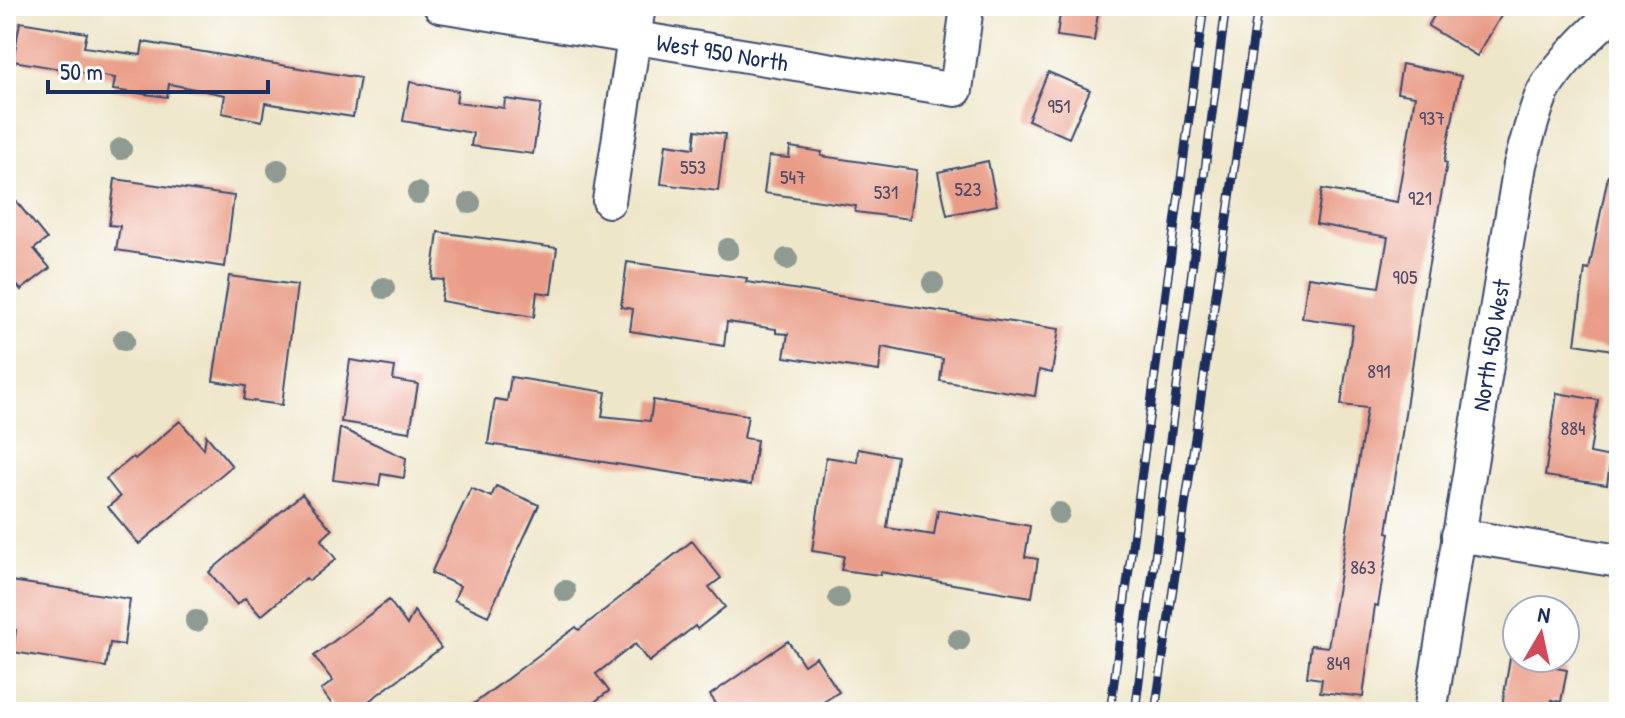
<svg xmlns="http://www.w3.org/2000/svg" width="1625" height="718" font-family="'Patrick Hand',sans-serif">
  <style>
    .building { fill: #e99d88 }
    .lines { fill: none; stroke-linecap: round; stroke-linejoin: round }
    .street-casing { stroke: #3b4a6e; stroke-width: 36 }
    .street { stroke: #fff; stroke-width: 32 }
    .rail-casing { stroke: #1b2f5e; stroke-width: 9 }
    .rail { stroke: #fff; stroke-width: 6; stroke-dasharray: 18; stroke-linecap: butt }
    .tree { fill: #8f9b92 }
    .labels { text-anchor: middle; dominant-baseline: central; stroke-width: 6; stroke-linejoin: round; paint-order: stroke }
    .number-label { font-size: 20px; fill: #4e4a68 }
    .street-label { font-size: 24px; fill: #1b2f5e; stroke: #fff }
  </style>
  <rect width="100%" height="100%" fill="#fff"/>
  <filter id="ink" filterUnits="userSpaceOnUse"><feTurbulence type="fractalNoise" baseFrequency=".0125" numOctaves="2"/><feDisplacementMap in="SourceGraphic" scale="16" xChannelSelector="R" yChannelSelector="G"/><feConvolveMatrix kernelMatrix="1 2 1 2 8 2 1 2 1" color-interpolation-filters="sRGB"/></filter>
  <filter id="wash" filterUnits="userSpaceOnUse"><feTurbulence type="fractalNoise" baseFrequency=".006" numOctaves="4" result="noise"/><feDisplacementMap in="SourceGraphic" scale="32" xChannelSelector="R" yChannelSelector="G"/><feGaussianBlur stdDeviation="1.8" result="paint"/><feColorMatrix in="noise" values="0 0 0 0 0 0 0 0 0 0 0 0 0 0 0 0 0 1.4 0 .05"/><feComposite in="paint" operator="in"/></filter>
  <g filter="url(#wash)">
    <rect width="100%" height="100%" fill="#eee6c9"/>
    <g id="blocks">
      <!-- building -->
      <path class="building" d="M 1061,6 L 1099,6 L 1094,41 L 1057,36 Z
        M 1440,6 L 1507,6 L 1477,56 L 1428,26 Z
        M 20,22 L 87,33 L 84,47 L 141,55 L 143,42 L 360,78 L 353,117 L 265,103 L 262,121 L 222,113 L 225,95 L 169,84 L 167,97 L 113,90 L 115,78 L 13,61 Z
        M 1402,64 L 1461,76 L 1444,162 L 1447,163 L 1421,308 L 1387,532 L 1390,533 L 1378,606 L 1375,605 L 1363,697 L 1320,692 L 1322,679 L 1307,677 L 1311,645 L 1328,647 L 1367,408 L 1341,405 L 1353,325 L 1302,318 L 1308,277 L 1379,287 L 1388,237 L 1316,224 L 1322,189 L 1397,202 L 1415,96 L 1397,93 Z
        M 1048,72 L 1090,90 L 1069,138 L 1028,120 Z
        M 410,82 L 458,91 L 456,102 L 504,108 L 505,99 L 541,104 L 533,154 L 471,146 L 473,133 L 403,121 Z
        M 696,130 L 725,134 L 718,191 L 661,184 L 666,144 L 694,148 Z
        M 790,147 L 822,152 L 821,156 L 917,170 L 910,219 L 855,212 L 856,206 L 764,193 L 769,156 L 789,158 Z
        M 988,161 L 997,205 L 947,215 L 938,172 Z
        M 1608,176 L 1619,177 L 1619,323 L 1617,323 L 1613,350 L 1575,344 L 1585,269 L 1589,270 Z
        M 115,179 L 234,196 L 225,267 L 116,250 L 120,226 L 109,225 Z
        M 6,189 L 47,239 L 34,249 L 50,268 L 21,290 L 6,271 Z
        M 438,232 L 557,248 L 551,294 L 537,292 L 534,317 L 441,301 L 444,280 L 432,279 Z
        M 627,262 L 747,278 L 746,282 L 1059,329 L 1052,373 L 1039,370 L 1035,396 L 940,381 L 943,359 L 882,347 L 879,371 L 784,357 L 788,334 L 776,333 L 776,329 L 727,322 L 724,346 L 630,331 L 633,309 L 621,307 Z
        M 229,276 L 297,285 L 282,405 L 244,400 L 246,386 L 213,381 Z
        M 350,360 L 395,367 L 393,380 L 418,384 L 410,432 L 341,422 Z
        M 511,377 L 606,392 L 602,416 L 650,421 L 653,400 L 748,415 L 744,438 L 757,440 L 751,485 L 488,444 L 495,399 L 507,401 Z
        M 1557,393 L 1598,400 L 1590,453 L 1611,457 L 1607,485 L 1545,476 Z
        M 180,421 L 204,449 L 206,435 L 232,466 L 139,544 L 108,507 L 120,497 L 106,479 L 133,457 L 135,459 Z
        M 340,428 L 406,458 L 404,478 L 381,474 L 379,486 L 333,480 Z
        M 858,449 L 897,456 L 887,528 L 934,535 L 938,510 L 1030,526 L 1025,557 L 1038,559 L 1032,597 L 880,572 L 880,575 L 841,570 L 844,556 L 812,551 L 826,457 L 857,462 Z
        M 496,486 L 539,505 L 488,616 L 454,600 L 460,586 L 431,573 L 471,488 L 491,497 Z
        M 302,494 L 332,530 L 321,540 L 336,559 L 309,581 L 306,578 L 261,616 L 245,598 L 237,605 L 209,572 Z
        M 692,541 L 721,578 L 709,587 L 725,607 L 697,629 L 695,626 L 649,662 L 635,644 L 596,674 L 609,691 L 581,712 L 463,712 L 576,627 L 579,630 Z
        M 11,581 L 130,599 L 124,645 L 110,643 L 106,667 L 13,652 L 16,630 L 6,628 Z
        M 389,600 L 407,625 L 414,611 L 441,648 L 354,712 L 338,712 L 321,690 L 333,681 L 314,656 Z
        M 788,641 L 804,665 L 816,657 L 839,692 L 808,712 L 722,712 L 710,695 Z
        M 1510,658 L 1551,658 L 1550,667 L 1567,670 L 1561,702 L 1552,700 L 1550,712 L 1501,712 Z"/>
    </g>
  </g>
  <g filter="url(#ink)">
    <use href="#blocks" fill-opacity="0" stroke="#3b4a6e" stroke-width="2"/>
    <g class="lines">
      <!-- street casing -->
      <g class="street-casing">
        <g id="street">
          <path id="s1" d="M 440,6 L 956,90 L 967,6"/>
          <path d="M 609,201 L 639,6"/>
          <path d="M 1458,535 L 1619,561"/>
          <path id="s2" d="M 1430,712 L 1520,165 C 1526,143 1532,120 1540,99 C 1549,74 1596,25 1619,11"/>
        </g>
      </g>
      <!-- street -->
      <use href="#street" class="street"/>
      <!-- rail casing -->
      <g class="rail-casing">
        <path id="rail" d="M 1110,712 L 1204,6
          M 1135,712 L 1226,6
          M 1155,712 L 1258,6"/>
      </g>
      <!-- rail -->
      <use href="#rail" class="rail"/>
    </g>
    <!-- trees -->
    <g class="tree">
      <circle cx="121" cy="149" r="11"/>
      <circle cx="278" cy="170" r="11"/>
      <circle cx="418" cy="193" r="11"/>
      <circle cx="470" cy="203" r="11"/>
      <circle cx="728" cy="249" r="11"/>
      <circle cx="787" cy="259" r="11"/>
      <circle cx="933" cy="283" r="11"/>
      <circle cx="384" cy="288" r="11"/>
      <circle cx="124" cy="340" r="11"/>
      <circle cx="1059" cy="513" r="11"/>
      <circle cx="565" cy="591" r="11"/>
      <circle cx="839" cy="598" r="11"/>
      <circle cx="196" cy="621" r="11"/>
      <circle cx="959" cy="640" r="11"/>
    </g>
  </g>
  <g class="labels">
    <!-- number labels -->
    <g class="number-label">
      <text x="1059" y="105">951</text>
      <text x="1432" y="117">937</text>
      <text x="693" y="166">553</text>
      <text x="793" y="176">547</text>
      <text x="968" y="188">523</text>
      <text x="886" y="191">531</text>
      <text x="1420" y="197">921</text>
      <text x="1405" y="276">905</text>
      <text x="1379" y="370">891</text>
      <text x="1573" y="427">884</text>
      <text x="1363" y="566">863</text>
      <text x="1338" y="662">849</text>
    </g>
    <!-- street labels -->
    <g class="street-label">
      <text stroke="none"><textPath href="#s1" startOffset="286">West 950 North</textPath></text>
      <text stroke="none"><textPath href="#s2" startOffset="372">North 450 West</textPath></text>
    </g>
  </g>
  <!-- margin -->
  <rect width="1625" height="718" fill="none" stroke="#fff" stroke-width="32"/>
  <!-- north arrow -->
  <g transform="translate(1541 634) rotate(9)"><circle r="38" fill="#ffffff" stroke="#a4acbf" stroke-width="2"/>
  <path d="M0-6L14 30L0 20L-14 30Z" fill="#d1495b"/>
  <text y="-12" font-size="22" font-weight="bold" text-anchor="middle" fill="#1b2f5e">N</text>
  </g>
  <!-- scale -->
  <path d="M48 80v12h220v-12" fill="none" stroke="#1b2f5e" stroke-width="4"/>
  <text x="60" y="80" font-size="24" fill="#1b2f5e" stroke="#ffffff" stroke-width="6" paint-order="stroke">50 m</text>
</svg>
